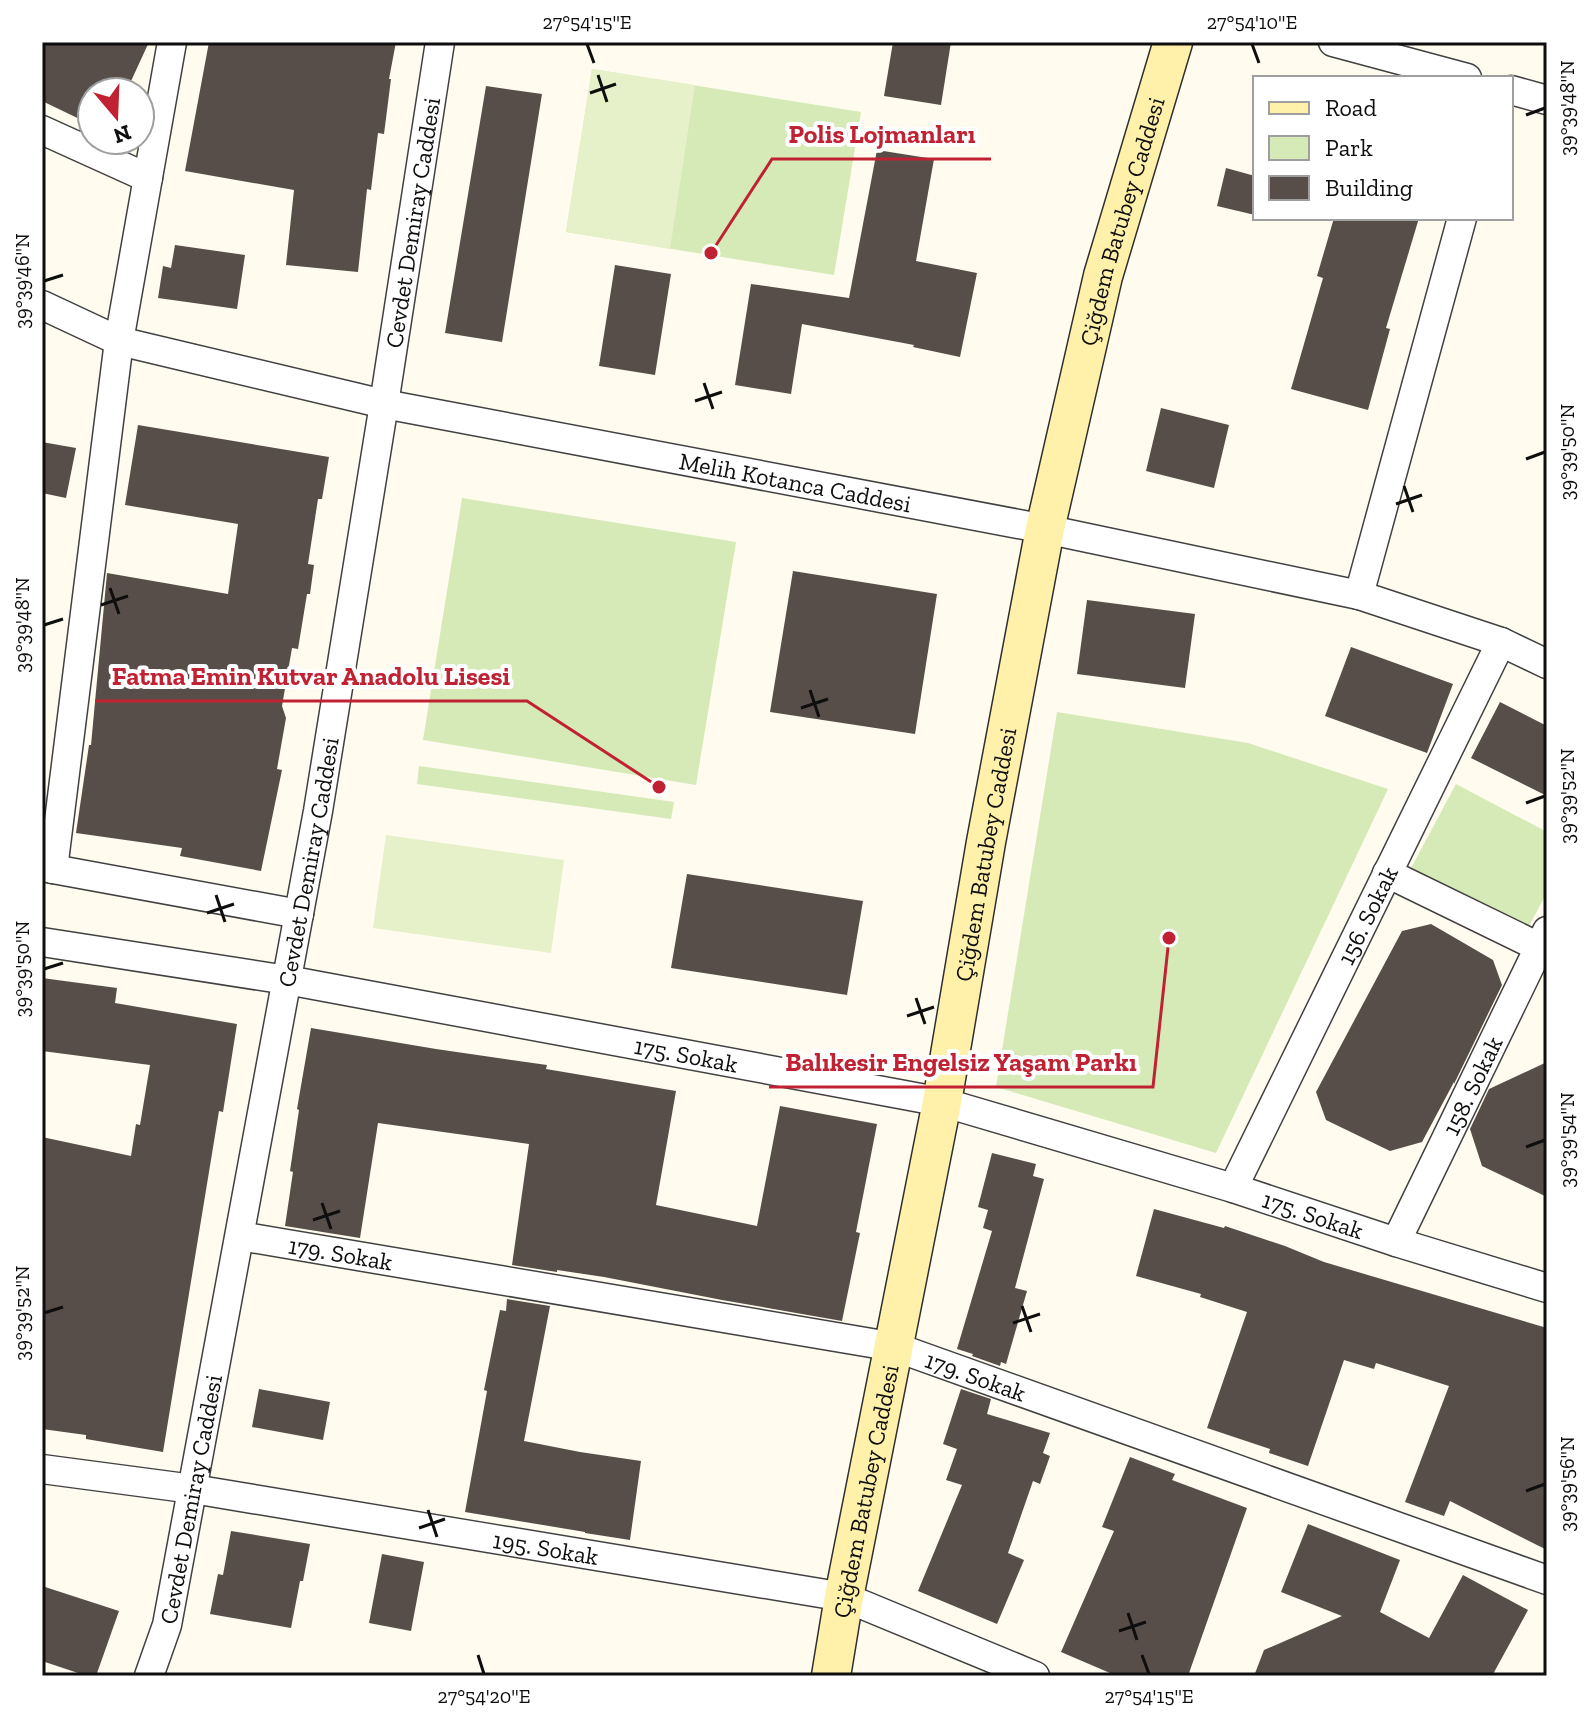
<svg xmlns="http://www.w3.org/2000/svg" width="1589" height="1718" font-family="'Zilla Slab',serif">
  <style>
    .green { fill: #d5eab7 }
    .pitch { fill: #e6f1c9 }
    .building { fill: #574e4a }
    .lines { fill: none; stroke-linecap: round; stroke-linejoin: round }
    .minor-casing { stroke: #414141; stroke-width: 31 }
    .secondary-casing { stroke: #303030; stroke-width: 41 }
    .minor { stroke: #fff; stroke-width: 28 }
    .secondary { stroke: #fff0aa; stroke-width: 38 }
    .ticks { fill: none; stroke: #0e0e0e; stroke-width: 3 }
    .labels { text-anchor: middle; dominant-baseline: central; stroke-width: 8; stroke-linejoin: round; paint-order: stroke }
    .street-label { font-size: 24px; fill: #0e0e0e; stroke: #fff }
    .leader { fill: none; stroke: #c12233; stroke-width: 3 }
    .callout-dot { fill: #c12233; stroke: #fff; stroke-width: 3 }
    .callout-label { font-size: 26px; text-anchor: middle; font-weight: bold; fill: #c12233; stroke: #fff; stroke-width: 8; stroke-linejoin: round; paint-order: stroke }
    .neatline { fill: none; stroke: #0e0e0e; stroke-width: 3 }
    .ticks-label { font-size: 20px; text-anchor: middle; fill: #0e0e0e }
  </style>
  <rect width="100%" height="100%" fill="#fffbef"/>
  <!-- green -->
  <path class="green" d="M 592,69 L 861,112 L 834,275 L 566,232 Z
    M 462,498 L 736,542 L 696,785 L 423,740 Z
    M 1057,712 L 1248,743 L 1388,789 L 1216,1153 L 996,1087 Z
    M 419,766 L 674,802 L 671,819 L 417,784 Z
    M 1456,784 L 1547,832 L 1547,892 L 1527,930 L 1410,870 Z"/>
  <!-- pitch -->
  <path class="pitch" d="M 592,69 L 695,85 L 670,249 L 566,232 Z
    M 386,835 L 564,860 L 551,953 L 373,928 Z"/>
  <!-- building -->
  <path class="building" d="M 42,42 L 149,42 L 126,92 L 92,92 L 92,125 L 42,101 Z
    M 209,42 L 396,42 L 389,79 L 391,79 L 384,134 L 378,133 L 371,190 L 367,189 L 358,272 L 286,265 L 294,190 L 185,171 Z
    M 893,42 L 951,42 L 941,105 L 884,96 Z
    M 486,86 L 542,94 L 502,342 L 445,333 Z
    M 877,150 L 934,159 L 916,261 L 977,273 L 960,357 L 913,347 L 914,345 L 802,324 L 791,394 L 735,385 L 751,284 L 849,298 Z
    M 1226,168 L 1255,176 L 1255,215 L 1217,206 Z
    M 1334,218 L 1419,218 L 1386,328 L 1390,329 L 1368,410 L 1291,389 L 1323,278 L 1317,276 Z
    M 175,245 L 245,255 L 237,309 L 158,298 L 163,266 L 171,268 Z
    M 615,265 L 671,274 L 655,375 L 599,366 Z
    M 1161,408 L 1229,425 L 1214,488 L 1146,471 Z
    M 138,425 L 329,457 L 322,499 L 318,499 L 308,564 L 314,565 L 310,594 L 307,594 L 298,649 L 292,648 L 282,706 L 286,718 L 277,769 L 282,770 L 261,871 L 180,856 L 182,848 L 76,833 L 89,745 L 91,745 L 107,573 L 228,594 L 238,524 L 125,505 Z
    M 42,442 L 76,448 L 66,498 L 42,493 Z
    M 793,571 L 937,594 L 915,734 L 770,712 Z
    M 1087,600 L 1195,614 L 1185,688 L 1077,674 Z
    M 1351,647 L 1453,684 L 1427,753 L 1325,716 Z
    M 1500,702 L 1547,726 L 1547,796 L 1471,758 Z
    M 687,874 L 863,901 L 847,995 L 671,968 Z
    M 1431,924 L 1493,960 L 1502,985 L 1454,1084 L 1454,1082 L 1422,1142 L 1390,1151 L 1326,1120 L 1316,1092 L 1402,931 Z
    M 42,978 L 117,988 L 115,1003 L 237,1024 L 223,1112 L 219,1111 L 163,1452 L 86,1439 L 86,1435 L 42,1429 L 42,1137 L 131,1156 L 136,1124 L 140,1125 L 150,1065 L 42,1051 Z
    M 311,1028 L 436,1049 L 547,1065 L 546,1069 L 676,1091 L 656,1205 L 757,1226 L 780,1106 L 877,1124 L 856,1232 L 860,1233 L 842,1321 L 722,1300 L 604,1277 L 557,1270 L 557,1272 L 512,1265 L 529,1144 L 378,1123 L 360,1238 L 285,1226 L 293,1172 L 290,1171 L 299,1110 L 297,1109 Z
    M 1547,1062 L 1547,1197 L 1482,1166 L 1470,1129 L 1489,1089 Z
    M 992,1153 L 1036,1164 L 1033,1176 L 1044,1179 L 1015,1288 L 1027,1291 L 1006,1364 L 1001,1362 L 1000,1366 L 972,1356 L 973,1354 L 957,1349 L 992,1231 L 983,1228 L 988,1210 L 978,1207 Z
    M 1154,1209 L 1224,1228 L 1225,1226 L 1285,1246 L 1324,1262 L 1547,1328 L 1547,1550 L 1450,1501 L 1444,1516 L 1405,1502 L 1449,1386 L 1376,1363 L 1374,1369 L 1344,1360 L 1308,1466 L 1269,1453 L 1270,1449 L 1207,1428 L 1247,1312 L 1200,1297 L 1201,1294 L 1136,1276 Z
    M 507,1299 L 550,1306 L 524,1441 L 580,1452 L 641,1461 L 630,1540 L 585,1533 L 585,1532 L 465,1512 L 487,1391 L 484,1390 L 500,1310 L 506,1311 Z
    M 259,1389 L 330,1402 L 323,1440 L 252,1427 Z
    M 961,1389 L 991,1399 L 987,1414 L 1050,1433 L 1043,1453 L 1050,1456 L 1040,1484 L 1033,1481 L 1008,1553 L 1024,1560 L 997,1624 L 918,1591 L 962,1485 L 946,1480 L 957,1449 L 943,1444 Z
    M 1130,1457 L 1175,1474 L 1172,1480 L 1247,1508 L 1188,1676 L 1117,1676 L 1061,1652 L 1114,1531 L 1102,1527 Z
    M 1308,1524 L 1400,1560 L 1380,1612 L 1429,1638 L 1463,1575 L 1528,1610 L 1492,1676 L 1254,1676 L 1264,1650 L 1342,1616 L 1281,1592 Z
    M 231,1531 L 310,1544 L 303,1581 L 300,1581 L 291,1628 L 210,1614 L 218,1574 L 223,1575 Z
    M 382,1554 L 424,1562 L 411,1631 L 369,1623 Z
    M 42,1586 L 119,1611 L 96,1676 L 87,1676 L 42,1661 Z"/>
  <g class="lines">
    <!-- minor casing -->
    <g class="minor-casing">
      <g id="minor">
        <path d="M 1333,42 L 1467,78"/>
        <path d="M 1511,90 L 1547,100"/>
        <path d="M 42,130 L 148,178"/>
        <path id="s1" d="M 42,305 L 119,341 L 384,404 L 1045,529 L 1359,595 L 1501,642 L 1547,664"/>
        <path d="M 1359,595 L 1462,218"/>
        <path d="M 42,867 L 299,914"/>
        <path d="M 53,869 L 119,341 L 172,42"/>
        <path d="M 1387,873 L 1539,947"/>
        <path id="s2" d="M 42,942 L 287,980 L 942,1102 L 1233,1188 L 1396,1242 L 1547,1288"/>
        <path id="s3" d="M 1233,1188 L 1501,642"/>
        <path id="s4" d="M 240,1236 L 895,1347 L 1547,1580"/>
        <path id="s5" d="M 1396,1242 L 1547,931"/>
        <path id="s6" d="M 42,1469 L 193,1489 L 844,1597 L 1035,1676"/>
        <path id="s7" d="M 149,1676 L 167,1625 L 318,811 L 384,404 L 440,42"/>
      </g>
    </g>
    <!-- secondary casing -->
    <g class="secondary-casing">
      <g id="secondary">
        <path id="s8" d="M 831,1676 L 844,1597 L 942,1102 L 986,842 L 1045,529 L 1103,276 L 1173,42"/>
      </g>
    </g>
    <!-- minor -->
    <use href="#minor" class="minor"/>
    <!-- secondary -->
    <use href="#secondary" class="secondary"/>
  </g>
  <!-- ticks -->
  <path class="ticks" d="M 587,44 L 594,63M 1252,44 L 1259,63M 598,75 L 607,102M 590,93 L 616,84M 1526,115 L 1545,108M 44,281 L 63,275M 704,383 L 713,409M 695,401 L 722,392M 1526,459 L 1545,452M 1404,486 L 1413,512M 1396,504 L 1422,495M 110,588 L 119,614M 101,605 L 128,596M 44,625 L 63,619M 810,690 L 819,717M 801,708 L 828,699M 1526,803 L 1545,796M 216,895 L 225,922M 207,913 L 234,904M 44,969 L 63,963M 916,998 L 925,1024M 907,1016 L 934,1007M 1526,1147 L 1545,1140M 322,1203 L 331,1229M 313,1220 L 340,1211M 1022,1306 L 1031,1332M 44,1313 L 63,1307M 1013,1323 L 1040,1314M 1526,1491 L 1545,1484M 428,1510 L 437,1537M 419,1528 L 445,1519M 1128,1613 L 1137,1640M 1119,1631 L 1146,1622M 478,1655 L 484,1674M 1142,1655 L 1149,1674"/>
  <g class="labels">
    <!-- street labels -->
    <g class="street-label">
      <text stroke="none"><textPath href="#s7" startOffset="1478">Cevdet Demiray Caddesi</textPath></text>
      <text stroke="none"><textPath href="#s8" startOffset="1484">Çiğdem Batubey Caddesi</textPath></text>
      <text stroke="none"><textPath href="#s1" startOffset="776">Melih Kotanca Caddesi</textPath></text>
      <text stroke="none"><textPath href="#s8" startOffset="836">Çiğdem Batubey Caddesi</textPath></text>
      <text stroke="none"><textPath href="#s7" startOffset="830">Cevdet Demiray Caddesi</textPath></text>
      <text stroke="none"><textPath href="#s3" startOffset="304">156. Sokak</textPath></text>
      <text stroke="none"><textPath href="#s2" startOffset="654">175. Sokak</textPath></text>
      <text stroke="none"><textPath href="#s5" startOffset="174">158. Sokak</textPath></text>
      <text stroke="none"><textPath href="#s2" startOffset="1302">175. Sokak</textPath></text>
      <text stroke="none"><textPath href="#s4" startOffset="102">179. Sokak</textPath></text>
      <text stroke="none"><textPath href="#s4" startOffset="750">179. Sokak</textPath></text>
      <text stroke="none"><textPath href="#s8" startOffset="188">Çiğdem Batubey Caddesi</textPath></text>
      <text stroke="none"><textPath href="#s7" startOffset="182">Cevdet Demiray Caddesi</textPath></text>
      <text stroke="none"><textPath href="#s6" startOffset="510">195. Sokak</textPath></text>
    </g>
  </g>
  <!-- callouts -->
  <path class="leader" d="M711 253L772 159H991M659 787L527 701H95M1169 938L1153 1087H769"/>
  <g class="callout-dot">
    <circle cx="711" cy="253" r="8"/>
    <circle cx="659" cy="787" r="8"/>
    <circle cx="1169" cy="938" r="8"/>
  </g>
  <g class="callout-label">
    <text x="882" y="143">Polis Lojmanları</text>
    <text x="311" y="685">Fatma Emin Kutvar Anadolu Lisesi</text>
    <text x="961" y="1071">Balıkesir Engelsiz Yaşam Parkı</text>
  </g>
  <!-- border -->
  <rect width="1589" height="1718" fill="none" stroke="#ffffff" stroke-width="88"/>
  <!-- legend -->
  <rect x="1253" y="76" width="260" height="144" fill="#ffffff" stroke="#9f9f9f" stroke-width="2"/>
  <rect x="1269" y="102" width="40" height="12" fill="#fff0aa" stroke="#9f9f9f" stroke-width="2"/>
  <text x="1325" y="116" font-size="24" fill="#0e0e0e">Road</text>
  <rect x="1269" y="136" width="40" height="24" fill="#d5eab7" stroke="#9f9f9f" stroke-width="2"/>
  <text x="1325" y="156" font-size="24" fill="#0e0e0e">Park</text>
  <rect x="1269" y="176" width="40" height="24" fill="#574e4a" stroke="#9f9f9f" stroke-width="2"/>
  <text x="1325" y="196" font-size="24" fill="#0e0e0e">Building</text>
  <!-- north arrow -->
  <g transform="translate(116 116) rotate(161)"><circle r="38" fill="#ffffff" stroke="#9f9f9f" stroke-width="2"/>
  <path d="M0-6L14 30L0 20L-14 30Z" fill="#c12233"/>
  <text y="-12" font-size="22" font-weight="bold" text-anchor="middle" fill="#0e0e0e">N</text>
  </g>
  <rect x="44" y="44" width="1501" height="1630" class="neatline"/>
  <g class="ticks-label">
    <text x="587" y="29">27°54'15"E</text>
    <text x="1252" y="29">27°54'10"E</text>
    <text transform="translate(1567 108) rotate(-90)" y="7">39°39'48"N</text>
    <text transform="translate(22 281) rotate(-90)" y="7">39°39'46"N</text>
    <text transform="translate(1567 452) rotate(-90)" y="7">39°39'50"N</text>
    <text transform="translate(22 625) rotate(-90)" y="7">39°39'48"N</text>
    <text transform="translate(1567 796) rotate(-90)" y="7">39°39'52"N</text>
    <text transform="translate(22 969) rotate(-90)" y="7">39°39'50"N</text>
    <text transform="translate(1567 1140) rotate(-90)" y="7">39°39'54"N</text>
    <text transform="translate(22 1313) rotate(-90)" y="7">39°39'52"N</text>
    <text transform="translate(1567 1484) rotate(-90)" y="7">39°39'56"N</text>
    <text x="484" y="1703">27°54'20"E</text>
    <text x="1149" y="1703">27°54'15"E</text>
  </g>
</svg>
